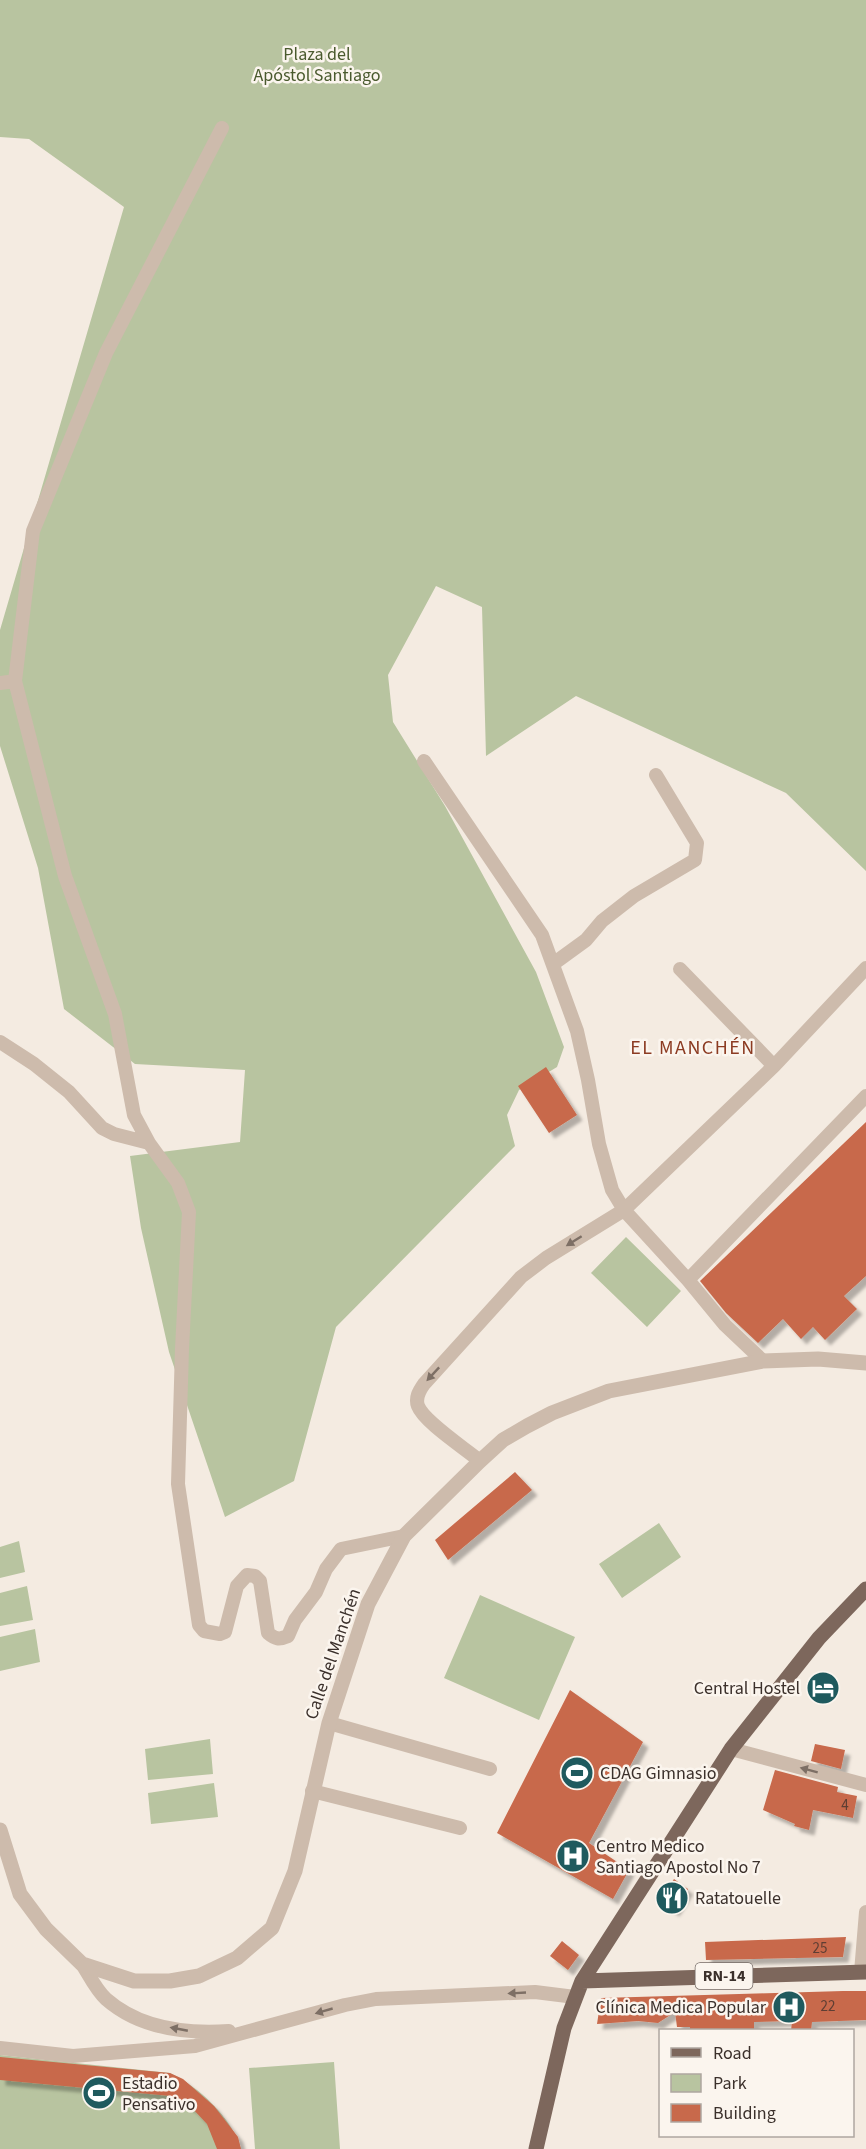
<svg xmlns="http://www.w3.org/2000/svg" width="866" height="2149" font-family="'Source Sans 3',sans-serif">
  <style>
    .green { fill: #b8c4a0 }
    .building { fill: #c8694b; filter: url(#shadow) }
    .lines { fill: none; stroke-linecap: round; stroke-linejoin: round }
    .minor { stroke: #cdbbac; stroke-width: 14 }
    .tertiary { stroke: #cdbbac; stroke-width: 15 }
    .primary { stroke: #7d675c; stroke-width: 15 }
    .oneway { fill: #7d6f65 }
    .labels { text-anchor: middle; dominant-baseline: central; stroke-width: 5; stroke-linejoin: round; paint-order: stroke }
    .number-label { font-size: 15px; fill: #5e3e33 }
    .shield { fill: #fbf5ee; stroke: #756b66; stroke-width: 1.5 }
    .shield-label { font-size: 16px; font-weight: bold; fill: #3b302b }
    .park-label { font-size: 18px; fill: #4a5a2e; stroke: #fbf5ee }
    .street-label { font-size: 18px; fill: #3b302b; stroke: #fbf5ee }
    .poi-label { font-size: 18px; fill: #3b302b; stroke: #fbf5ee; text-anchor: start }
    .neighbourhood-label { font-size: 20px; letter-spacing: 1.5px; fill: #8c3b22; stroke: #fbf5ee }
  </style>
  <defs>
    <filter id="shadow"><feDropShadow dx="5.5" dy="5.5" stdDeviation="1.5" flood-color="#0004"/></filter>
  </defs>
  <rect width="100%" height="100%" fill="#f4ebe1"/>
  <!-- green -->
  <path class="green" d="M 0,0 L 866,0 L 866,871 L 786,793 L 576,696 L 486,756 L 482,607 L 436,586 L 388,675 L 393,722 L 445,806 L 536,972 L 564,1047 L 557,1067 L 519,1090 L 507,1115 L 515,1146 L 336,1327 L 294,1481 L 225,1517 L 169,1352 L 141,1228 L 130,1156 L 240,1142 L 245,1070 L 135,1064 L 64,1009 L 38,868 L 0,746 L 0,630 L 124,207 L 29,139 L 0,137 Z
    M 626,1237 L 681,1291 L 647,1327 L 591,1273 Z
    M 659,1523 L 681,1557 L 622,1598 L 599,1564 Z
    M 19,1541 L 25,1572 L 0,1578 L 0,1547 Z
    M 27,1586 L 33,1620 L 0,1626 L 0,1593 Z
    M 480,1595 L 575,1637 L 539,1720 L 444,1678 Z
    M 35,1629 L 40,1662 L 0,1671 L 0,1637 Z
    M 210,1739 L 213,1774 L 148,1780 L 145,1749 Z
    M 214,1783 L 218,1817 L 151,1824 L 148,1793 Z
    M 0,2055 L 170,2073 C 198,2086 233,2119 241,2149 L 0,2149 Z
    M 334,2062 L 340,2149 L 255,2149 L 249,2068 Z"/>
  <!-- building -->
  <path class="building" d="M 546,1067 L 577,1115 L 549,1133 L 518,1086 Z
    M 866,1122 L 866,1276 L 844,1296 L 857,1309 L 825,1340 L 813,1327 L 801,1339 L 783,1319 L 758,1343 L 726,1313 L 700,1281 Z
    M 515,1472 L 532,1490 L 448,1560 L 435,1540 Z
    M 570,1690 L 643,1742 L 589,1843 L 629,1870 L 613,1899 L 497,1833 Z
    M 815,1744 L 845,1750 L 841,1769 L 811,1761 Z
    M 775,1770 L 838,1787 L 837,1792 L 857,1796 L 853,1818 L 813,1810 L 809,1830 L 794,1826 L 795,1824 L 763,1810 Z
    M 674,1879 L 688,1889 L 674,1911 L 659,1901 Z
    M 846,1937 L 843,1957 L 706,1960 L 705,1942 Z
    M 562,1941 L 579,1955 L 568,1970 L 550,1956 Z
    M 843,1991 L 866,1991 L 866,2020 L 812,2022 L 811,2031 L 791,2031 L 792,2021 L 754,2022 L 754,2031 L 690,2031 L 690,2027 L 677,2027 L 675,2012 L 658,2023 L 638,2021 L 597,2024 L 601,1998 Z
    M 0,2057 L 170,2073 L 183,2079 L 214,2106 L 238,2137 L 241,2149 L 217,2149 L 207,2124 L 192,2108 L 171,2096 L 0,2080 Z"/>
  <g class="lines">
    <!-- minor -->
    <path class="minor" d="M 222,128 L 106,353 L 33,531 L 15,681 L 65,876 L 115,1014 L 134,1115 L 149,1143 L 178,1183 L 189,1212 L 182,1349 L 178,1484 L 199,1625 L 204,1631 L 220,1634 L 225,1632 L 237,1586 L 247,1575 L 255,1576 L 260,1581 L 268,1633 C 275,1639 279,1640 288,1636 L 295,1620 L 316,1592 L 326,1569 L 341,1549 L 404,1536
      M 0,683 L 15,681
      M 424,761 L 542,935 L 577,1031 L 588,1080 L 599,1144 L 612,1190 L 624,1210 L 688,1280 L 725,1325 L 763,1361
      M 553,964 L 586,940 L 602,921 L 634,896 L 695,860 L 697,843 L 656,775
      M 680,969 L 774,1066
      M 0,1042 L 34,1064 L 69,1092 L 102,1128 L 114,1134 L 149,1143
      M 688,1280 L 866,1096
      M 480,1461 C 466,1449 424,1422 418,1406 C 415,1398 419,1391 424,1384 L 521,1277 L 546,1258 L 624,1210 L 774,1066 L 866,968
      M 329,1723 L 490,1769
      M 731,1749 L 866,1785
      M 312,1791 L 460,1828
      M 82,1964 C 89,1975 96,1990 106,1999 C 139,2028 186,2034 229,2031
      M 861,1972 L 866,1912
      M 0,2048 L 73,2056 L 195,2046 L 345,2005 L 376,1999 L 535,1992 L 575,1997"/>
    <!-- tertiary -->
    <path class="tertiary" d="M 0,1830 L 20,1894 L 46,1929 L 82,1964 L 134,1981 L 170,1981 L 199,1976 L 237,1958 L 272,1928 L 295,1871 L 329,1723 L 368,1604 L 404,1536 L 480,1461 L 503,1440 L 527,1426 L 552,1413 L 609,1391 L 763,1361 L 818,1359 L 866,1363"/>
    <!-- primary -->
    <path class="primary" d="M 582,1981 L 866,1972
      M 536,2149 L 564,2028 L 582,1981 L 731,1749 L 819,1638 L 866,1589"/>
  </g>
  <!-- one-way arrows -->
  <defs><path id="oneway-solid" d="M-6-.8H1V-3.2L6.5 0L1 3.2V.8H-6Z" transform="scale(1.5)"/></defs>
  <g class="oneway">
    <use href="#oneway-solid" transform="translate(574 1241) rotate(148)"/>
    <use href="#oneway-solid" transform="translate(433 1374) rotate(133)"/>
    <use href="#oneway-solid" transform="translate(809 1770) rotate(-165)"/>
    <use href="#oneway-solid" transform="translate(517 1993) rotate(177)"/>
    <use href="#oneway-solid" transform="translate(324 2011) rotate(164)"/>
    <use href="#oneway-solid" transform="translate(179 2029) rotate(-169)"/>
  </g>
  <!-- icons -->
  <defs>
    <g id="hotel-disc" transform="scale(1.725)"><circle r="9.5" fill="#1f5a5e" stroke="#fbf5ee"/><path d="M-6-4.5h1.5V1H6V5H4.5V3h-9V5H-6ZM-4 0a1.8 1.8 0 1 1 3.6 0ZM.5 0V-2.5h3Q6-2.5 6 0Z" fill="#fff"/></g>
    <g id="stadium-disc" transform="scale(1.725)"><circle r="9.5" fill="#1f5a5e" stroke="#fbf5ee"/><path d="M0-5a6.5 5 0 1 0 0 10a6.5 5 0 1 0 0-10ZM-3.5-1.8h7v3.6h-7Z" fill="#fff"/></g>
    <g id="hospital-disc" transform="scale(1.725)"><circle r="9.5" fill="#1f5a5e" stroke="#fbf5ee"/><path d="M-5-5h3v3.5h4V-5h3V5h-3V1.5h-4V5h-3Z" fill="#fff"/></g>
    <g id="restaurant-disc" transform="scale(1.725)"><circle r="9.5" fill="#1f5a5e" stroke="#fbf5ee"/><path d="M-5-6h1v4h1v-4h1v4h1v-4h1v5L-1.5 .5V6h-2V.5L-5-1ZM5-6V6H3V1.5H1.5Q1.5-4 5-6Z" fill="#fff"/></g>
  </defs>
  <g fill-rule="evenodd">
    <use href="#hotel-disc" x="823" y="1688"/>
    <use href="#stadium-disc" x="577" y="1773"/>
    <use href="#hospital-disc" x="573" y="1856"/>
    <use href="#restaurant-disc" x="672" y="1898"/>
    <use href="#hospital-disc" x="789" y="2007"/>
    <use href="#stadium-disc" x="99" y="2093"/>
  </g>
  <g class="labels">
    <!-- number labels -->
    <g class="number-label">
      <text x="845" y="1805">4</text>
      <text x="820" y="1948">25</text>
      <text x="828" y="2006">22</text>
    </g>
    <!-- shield labels -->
    <rect class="shield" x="695.5" y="1963" width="57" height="26" rx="4.5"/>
    <g class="shield-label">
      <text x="724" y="1976">RN-14</text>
    </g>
    <!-- park labels -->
    <g class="park-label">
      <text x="317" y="54">Plaza del<tspan x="317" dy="21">Apóstol Santiago</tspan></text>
    </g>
    <!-- street labels -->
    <g class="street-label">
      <text transform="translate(333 1654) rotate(-71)">Calle del Manchén</text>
    </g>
    <!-- poi labels -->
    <g class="poi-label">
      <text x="800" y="1688" text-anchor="end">Central Hostel</text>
      <text x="600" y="1773">CDAG Gimnasio</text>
      <text x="596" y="1846">Centro Medico<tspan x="596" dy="21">Santiago Apostol No 7</tspan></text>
      <text x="695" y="1898">Ratatouelle</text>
      <text x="766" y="2007" text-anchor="end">Clínica Medica Popular</text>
      <text x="122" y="2083">Estadio<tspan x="122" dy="21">Pensativo</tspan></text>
    </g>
    <!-- neighbourhood labels -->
    <g class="neighbourhood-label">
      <text x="693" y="1048">EL MANCHÉN</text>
    </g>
  </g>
  <!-- legend -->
  <rect x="659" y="2029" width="195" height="108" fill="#fbf5ee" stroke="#aea6a0" stroke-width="1.5"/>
  <rect x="671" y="2048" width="30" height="9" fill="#7d675c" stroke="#aea6a0" stroke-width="1.5"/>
  <text x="713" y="2059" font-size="18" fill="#3b302b">Road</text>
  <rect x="671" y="2074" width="30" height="18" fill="#b8c4a0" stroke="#aea6a0" stroke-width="1.5"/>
  <text x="713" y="2089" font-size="18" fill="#3b302b">Park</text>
  <rect x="671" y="2104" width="30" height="18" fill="#c8694b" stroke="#aea6a0" stroke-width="1.5"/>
  <text x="713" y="2119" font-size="18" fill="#3b302b">Building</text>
</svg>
